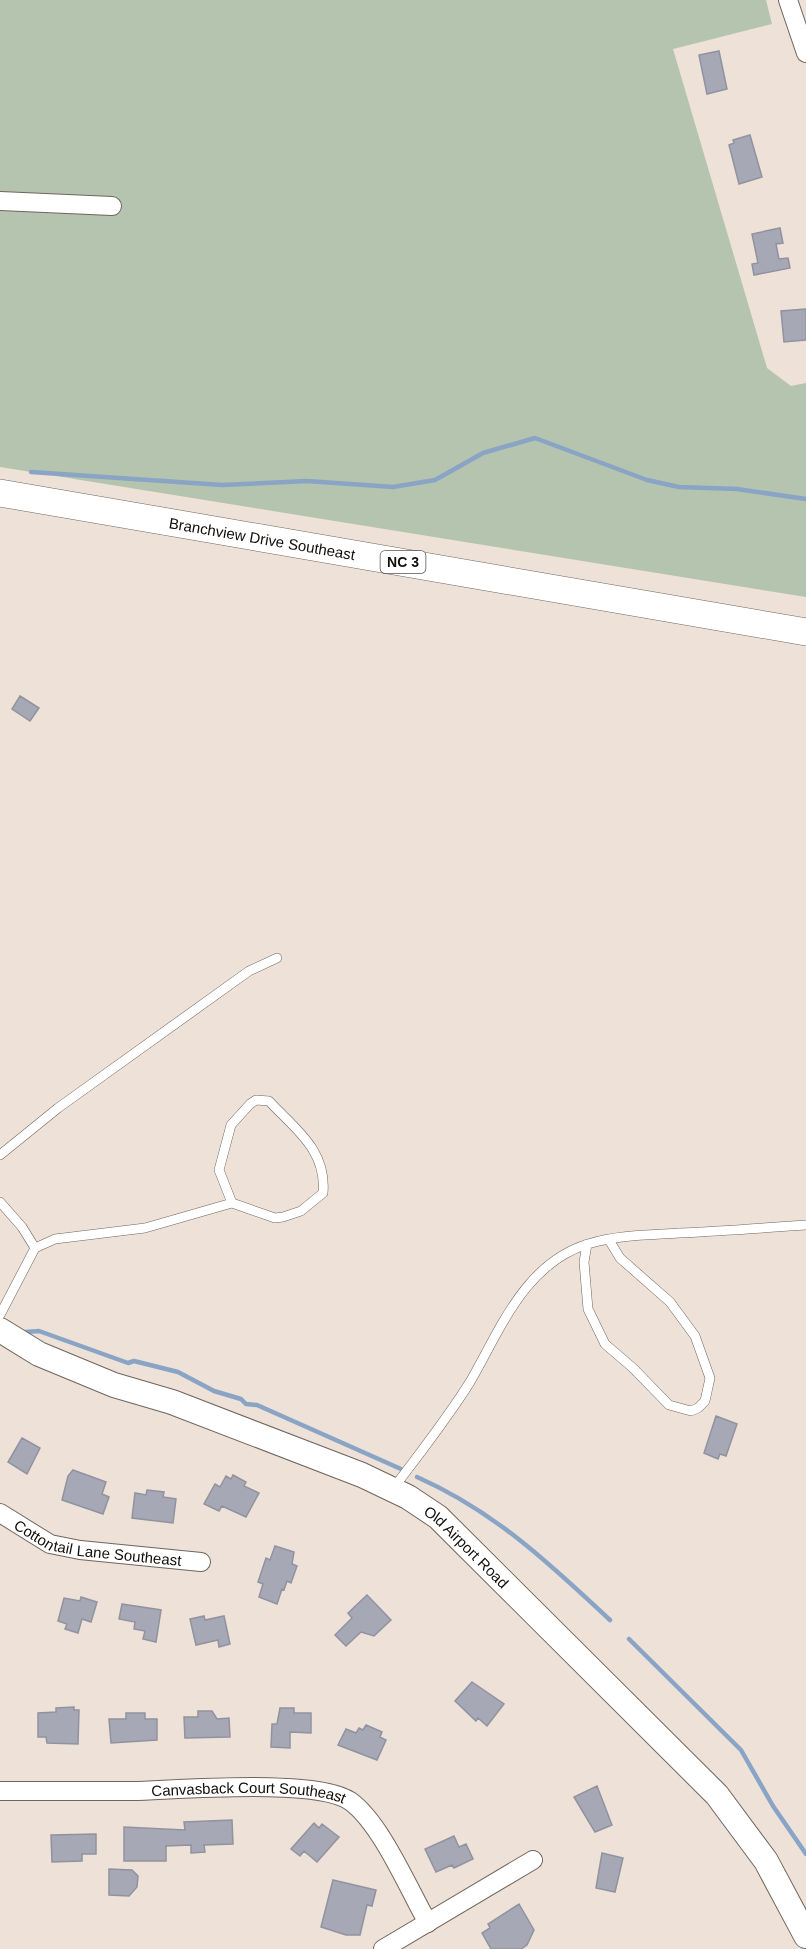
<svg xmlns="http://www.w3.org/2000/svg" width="806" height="1949" font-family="Arial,sans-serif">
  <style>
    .green { fill: #b4c4ae }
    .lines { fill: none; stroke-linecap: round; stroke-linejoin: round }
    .stream { stroke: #89a4c5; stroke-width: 4.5 }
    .building { fill: #a6a8b5; stroke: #91929f; stroke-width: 1.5 }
    .lane-casing { stroke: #70655d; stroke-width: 10 }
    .street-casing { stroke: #70655d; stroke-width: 20 }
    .secondary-casing { stroke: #70655d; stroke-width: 26 }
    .primary-casing { stroke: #70655d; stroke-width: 28 }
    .lane { stroke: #fff; stroke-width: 9 }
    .street { stroke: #fff; stroke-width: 18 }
    .secondary { stroke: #fff; stroke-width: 24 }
    .primary { stroke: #fff; stroke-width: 27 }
    .labels { text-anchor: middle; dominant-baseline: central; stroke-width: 4.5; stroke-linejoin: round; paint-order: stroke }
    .shield { fill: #fff; stroke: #585654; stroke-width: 1.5 }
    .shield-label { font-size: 14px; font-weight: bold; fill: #110d0a }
    .street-label { font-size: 15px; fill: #110d0a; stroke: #fff }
  </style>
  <rect width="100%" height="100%" fill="#eee1d8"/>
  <!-- green -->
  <path class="green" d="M 0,0 L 766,0 L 772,24 L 673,49 L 767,368 L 791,386 L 806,383 L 806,597 L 0,467 Z"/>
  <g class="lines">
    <!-- stream -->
    <path class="stream" d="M 31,472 L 222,485 L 307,481 L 393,487 L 435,480 L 483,453 L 535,438 L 647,480 L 679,487 L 737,489 L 806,499
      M 25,1332 L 39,1331 L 128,1363 L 134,1361 L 178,1372 L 214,1391 L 241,1399 L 246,1404 L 257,1405 L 401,1469
      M 417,1477 C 494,1511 549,1563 610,1620
      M 629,1639 L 741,1750 L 773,1806 L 806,1854"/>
  </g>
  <!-- building -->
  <path class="building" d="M 719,51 L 727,89 L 707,94 L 699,55 Z
    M 750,135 L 762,177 L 739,184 L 729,145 L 734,143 L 733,140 Z
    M 780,228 L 783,243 L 776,244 L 779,259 L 788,258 L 790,268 L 754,275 L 752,264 L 758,263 L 752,234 Z
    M 806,309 L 806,340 L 784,342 L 781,311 Z
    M 20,696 L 39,708 L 30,721 L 12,709 Z
    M 716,1416 L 737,1424 L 726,1456 L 720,1454 L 718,1459 L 704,1453 Z
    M 22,1438 L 40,1448 L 27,1474 L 8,1462 Z
    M 73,1470 L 106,1482 L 102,1494 L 109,1497 L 103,1514 L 62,1500 L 68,1476 Z
    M 233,1475 L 246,1482 L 244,1486 L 259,1493 L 246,1517 L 222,1506 L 219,1511 L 204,1504 L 215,1484 L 220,1487 L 226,1476 L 231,1479 Z
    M 147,1490 L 164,1492 L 163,1497 L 176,1499 L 173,1523 L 132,1518 L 135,1493 L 146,1495 Z
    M 275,1546 L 294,1552 L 292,1564 L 297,1566 L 291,1583 L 287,1581 L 284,1590 L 282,1589 L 277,1604 L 259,1597 L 263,1584 L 258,1582 L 266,1558 L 270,1560 Z
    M 367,1595 L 391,1620 L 374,1636 L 361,1632 L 346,1646 L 335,1635 L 352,1618 L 348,1613 Z
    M 81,1597 L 97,1602 L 91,1622 L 82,1619 L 78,1633 L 65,1629 L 67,1624 L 58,1621 L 64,1598 L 80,1601 Z
    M 122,1604 L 161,1610 L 156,1642 L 143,1639 L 145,1631 L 134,1629 L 135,1622 L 119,1619 Z
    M 204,1616 L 205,1620 L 224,1616 L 230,1644 L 219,1647 L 218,1640 L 196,1645 L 190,1619 Z
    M 472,1682 L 504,1704 L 487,1726 L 478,1718 L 476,1721 L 455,1701 Z
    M 74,1707 L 74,1710 L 79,1710 L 78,1744 L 47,1743 L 46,1737 L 38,1737 L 38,1713 L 56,1712 L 56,1708 Z
    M 280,1708 L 294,1708 L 294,1713 L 311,1713 L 311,1733 L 290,1732 L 290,1748 L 271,1747 L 272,1724 L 277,1724 Z
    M 198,1711 L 212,1711 L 217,1719 L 229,1718 L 230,1737 L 185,1738 L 184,1717 L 198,1717 Z
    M 126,1713 L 145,1713 L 145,1719 L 157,1719 L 157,1740 L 111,1743 L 109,1719 L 126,1719 Z
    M 366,1725 L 382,1732 L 380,1737 L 386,1740 L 377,1760 L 338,1745 L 346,1729 L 356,1733 L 359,1728 L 363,1730 Z
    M 597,1786 L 612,1825 L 595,1832 L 574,1797 Z
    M 232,1820 L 233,1844 L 204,1845 L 205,1852 L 191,1853 L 191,1845 L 166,1846 L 166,1861 L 124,1861 L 124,1827 L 185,1830 L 184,1822 Z
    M 314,1823 L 319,1828 L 322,1824 L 339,1837 L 317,1862 L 304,1851 L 300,1856 L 291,1849 Z
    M 96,1834 L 96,1854 L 82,1854 L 82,1861 L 52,1862 L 51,1835 Z
    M 454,1836 L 459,1847 L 466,1844 L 473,1859 L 454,1868 L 452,1865 L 436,1872 L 425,1849 Z
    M 602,1853 L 623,1858 L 615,1892 L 596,1888 Z
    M 109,1869 L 132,1870 L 138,1876 L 137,1887 L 129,1896 L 109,1895 Z
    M 333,1880 L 376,1890 L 372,1906 L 367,1905 L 360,1935 L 346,1935 L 321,1927 Z
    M 519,1904 L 534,1930 L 527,1945 L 521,1949 L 491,1949 L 482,1933 L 490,1928 L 488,1924 Z"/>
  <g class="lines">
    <!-- lane casing -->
    <g class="lane-casing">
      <path id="lane" d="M 0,1155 L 58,1108 L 249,971 L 277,958
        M 0,1202 L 22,1227 L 35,1248
        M 587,1244 L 584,1262 L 588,1309 L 605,1344 L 633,1368 L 669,1405 L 691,1411 L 698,1408 L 705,1401 L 710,1378 L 695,1336 L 670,1302 L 620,1258 L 609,1240
        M 0,1315 L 35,1248 L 55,1239 L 145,1228 L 232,1203 L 275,1218 L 283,1217 L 301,1211 L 323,1193 C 327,1150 295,1129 269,1101 L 256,1100 L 250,1104 L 231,1125 L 219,1170 L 232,1203
        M 393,1489 C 419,1454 447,1419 470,1382 C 500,1330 525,1263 588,1244 C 617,1235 649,1235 679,1233 C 721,1231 764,1228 806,1225"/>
    </g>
    <!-- street casing -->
    <g class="street-casing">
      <g id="street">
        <path d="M 788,0 L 806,53"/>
        <path d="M 0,201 L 112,206"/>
        <path id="s1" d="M 0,1513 L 50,1544 L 80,1550 L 201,1562"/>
        <path id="s2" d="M 0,1791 C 44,1791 88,1791 133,1791 C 177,1790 317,1778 350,1801 C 381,1823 408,1888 428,1923"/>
        <path d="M 383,1949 L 533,1860"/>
      </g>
    </g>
    <!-- secondary casing -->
    <g class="secondary-casing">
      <g id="secondary">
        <path id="s3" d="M 0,1330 L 39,1354 L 114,1385 L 172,1402 L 362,1475 L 408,1497 L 438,1517 L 717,1795 L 766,1861 L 806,1936"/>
      </g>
    </g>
    <!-- primary casing -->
    <g class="primary-casing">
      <g id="primary">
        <path id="s4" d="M 0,493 L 806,632"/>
      </g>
    </g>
    <!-- lane -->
    <use href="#lane" class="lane"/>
    <!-- street -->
    <use href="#street" class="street"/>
    <!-- secondary -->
    <use href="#secondary" class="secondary"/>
    <!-- primary -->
    <use href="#primary" class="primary"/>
  </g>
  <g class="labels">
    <!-- shield labels -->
    <rect class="shield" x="380.5" y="551" width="45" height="22" rx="4.5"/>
    <g class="shield-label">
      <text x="403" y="562">NC 3</text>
    </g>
    <!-- street labels -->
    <g class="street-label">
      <text stroke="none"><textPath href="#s4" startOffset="266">Branchview Drive Southeast</textPath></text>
      <text stroke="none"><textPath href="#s1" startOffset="105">Cottontail Lane Southeast</textPath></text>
      <text stroke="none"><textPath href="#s3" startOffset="519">Old Airport Road</textPath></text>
      <text stroke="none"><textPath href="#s2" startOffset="249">Canvasback Court Southeast</textPath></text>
    </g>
  </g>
</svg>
